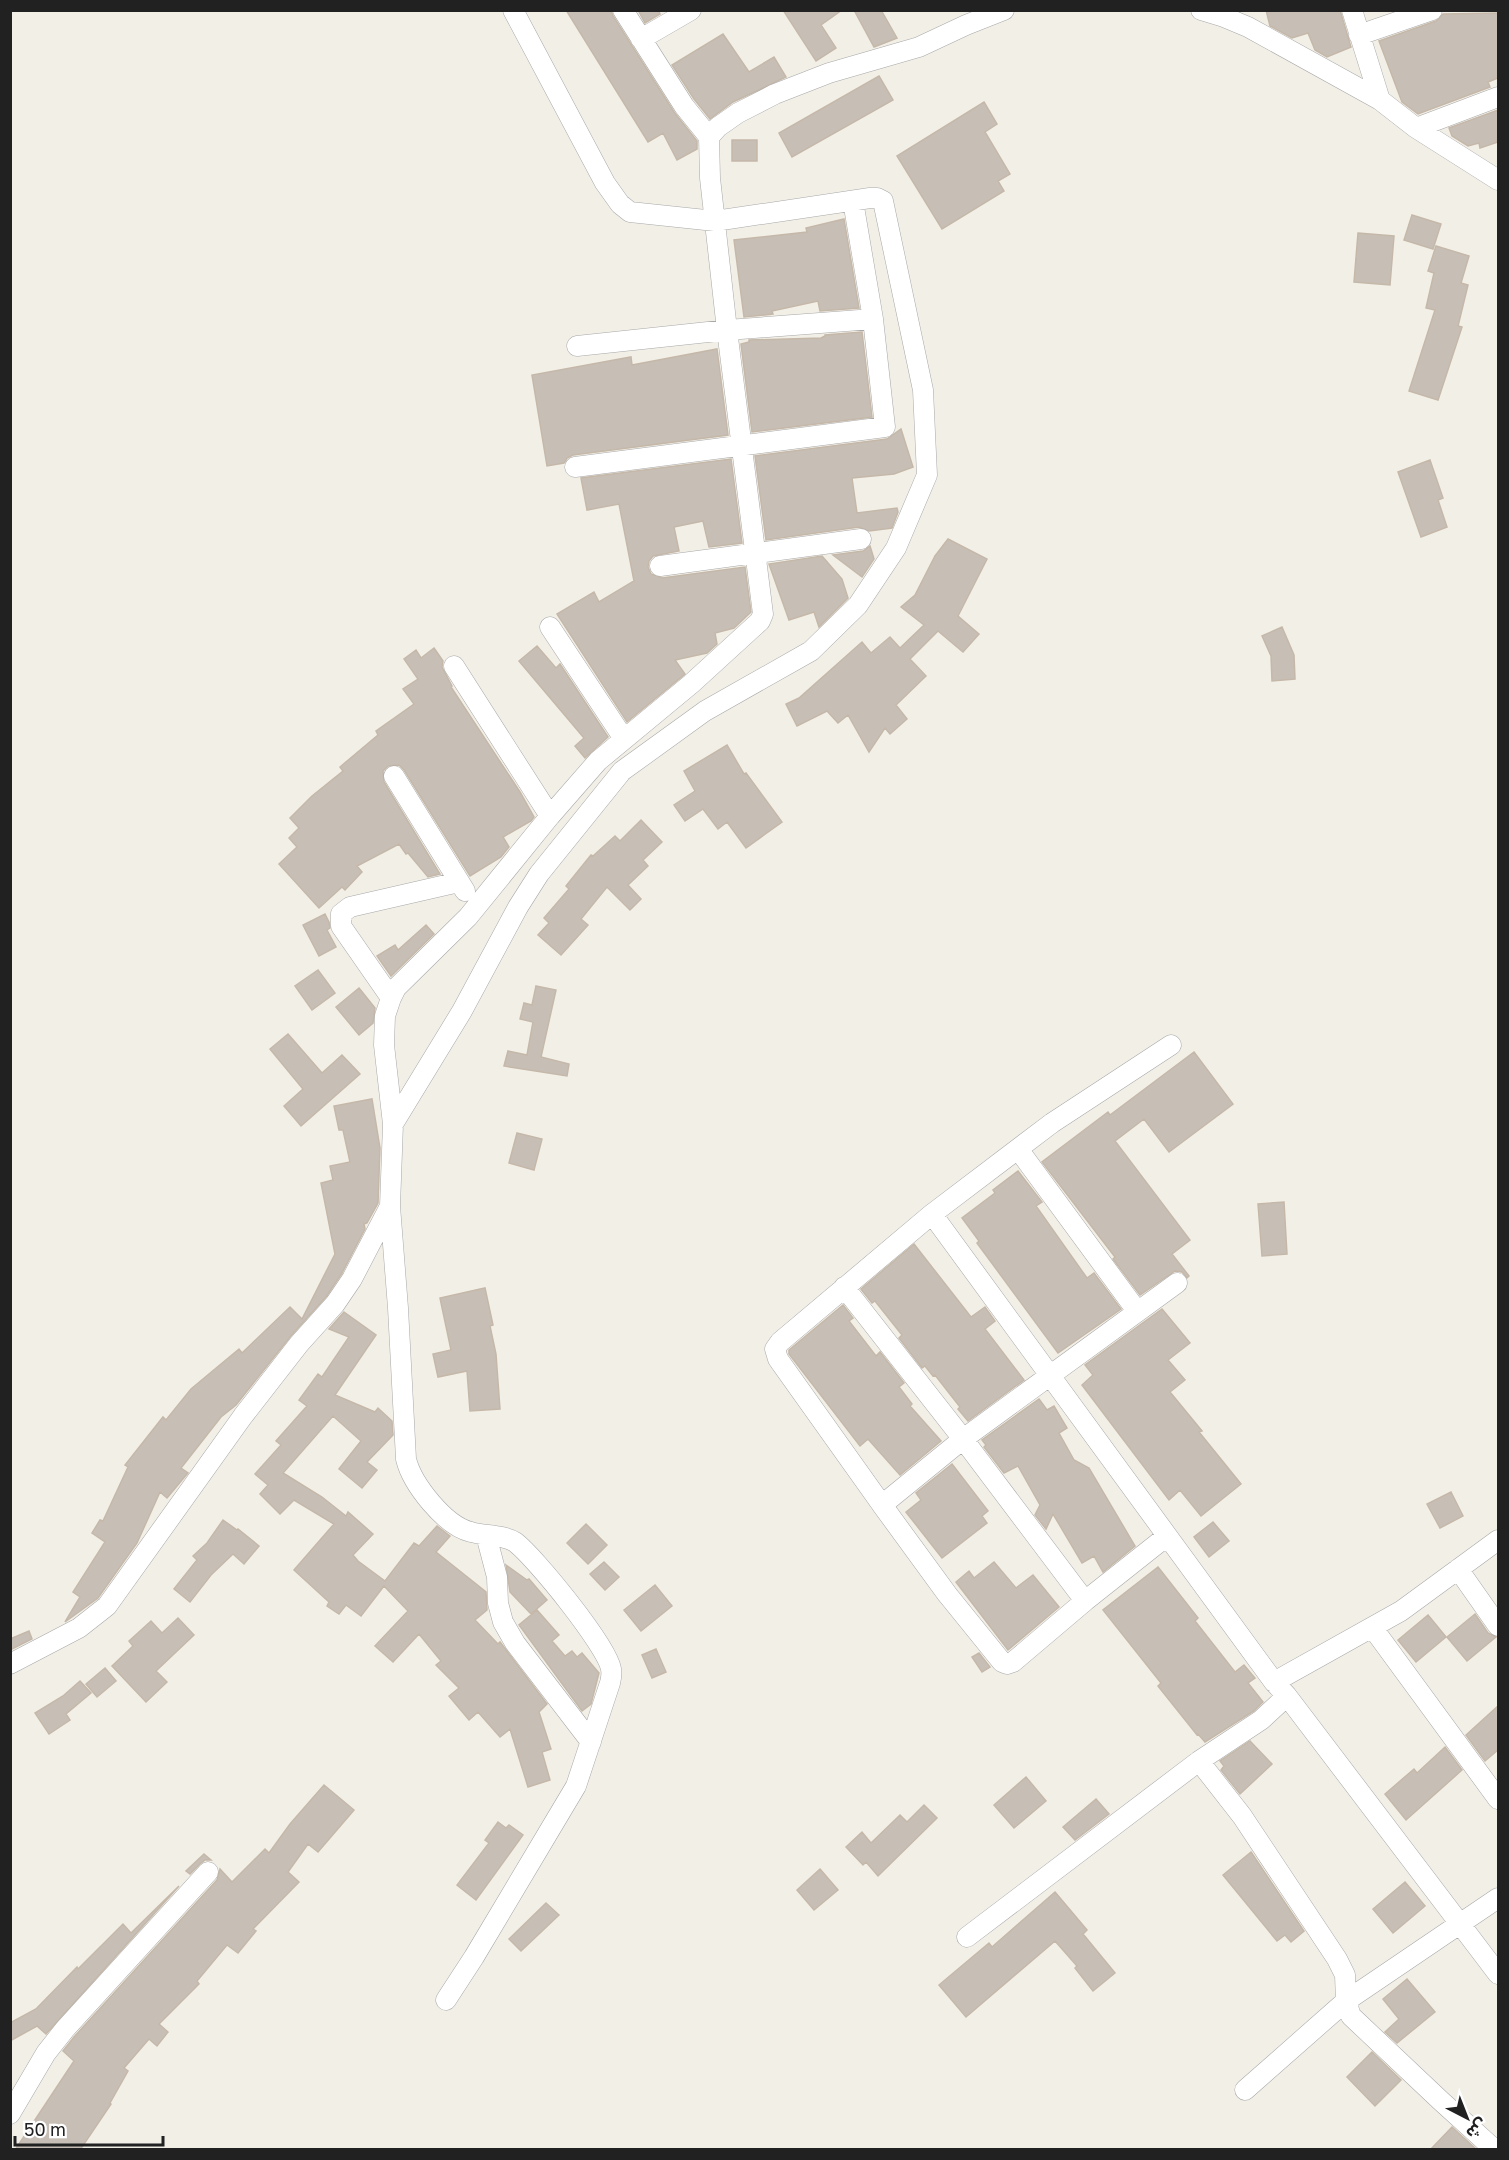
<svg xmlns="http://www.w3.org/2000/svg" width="1509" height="2160" font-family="'Golos Text','Noto Sans Arabic',sans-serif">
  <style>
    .building { fill: #c7bfb6; stroke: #c5b8a9; stroke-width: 1.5 }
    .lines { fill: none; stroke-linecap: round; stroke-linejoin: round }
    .street-casing { stroke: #a8a8a8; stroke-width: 21 }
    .street { stroke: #fff; stroke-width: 20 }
  </style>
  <rect width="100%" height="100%" fill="#f2efe7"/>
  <!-- building -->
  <path class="building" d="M 566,10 L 611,10 L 613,16 L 674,112 L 697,141 L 697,149 L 677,160 L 663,133 L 648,142 Z
    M 638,10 L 658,10 L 660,14 L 645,23 Z
    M 783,10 L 842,10 L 821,25 L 836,48 L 816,61 Z
    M 854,10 L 881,10 L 897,38 L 874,47 Z
    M 1266,10 L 1340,10 L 1351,47 L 1327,57 L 1315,50 L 1308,33 L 1292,38 L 1270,26 Z
    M 1498,13 L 1498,78 L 1488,82 L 1490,87 L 1418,114 L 1402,102 L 1379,41 L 1436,21 L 1443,14 Z
    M 723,34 L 749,72 L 774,57 L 786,77 L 733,102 L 710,119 L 694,99 L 672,65 Z
    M 879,76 L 893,100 L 792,157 L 779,133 Z
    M 984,102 L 997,124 L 985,132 L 1010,174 L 998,181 L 1004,191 L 942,229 L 897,156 Z
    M 1498,110 L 1498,142 L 1480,148 L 1479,143 L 1468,146 L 1452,136 L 1449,128 Z
    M 732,140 L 757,140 L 757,161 L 732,161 Z
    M 1412,215 L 1441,224 L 1433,249 L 1404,240 Z
    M 844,219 L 859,308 L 820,311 L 818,301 L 772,311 L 773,314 L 744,317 L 734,240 L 807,232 L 806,228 Z
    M 1358,233 L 1394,236 L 1390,285 L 1354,282 Z
    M 1436,246 L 1469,256 L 1461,283 L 1468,285 L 1458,326 L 1462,327 L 1438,400 L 1409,391 L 1435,310 L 1426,308 L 1434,273 L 1428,271 Z
    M 862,332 L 872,417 L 752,432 L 741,344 L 749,342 L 749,340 L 821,338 L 825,336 L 825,335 Z
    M 717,349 L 728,435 L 573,455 L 567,458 L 564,463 L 547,466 L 532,375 L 631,357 L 632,365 Z
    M 901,429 L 913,467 L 894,474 L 852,478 L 857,513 L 897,508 L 898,512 L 892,528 L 869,531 L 859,527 L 766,540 L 755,456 L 887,439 Z
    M 731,459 L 742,543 L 709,547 L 703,521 L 674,527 L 679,551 L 653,556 L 649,561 L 648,567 L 651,574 L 662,578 L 745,567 L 751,612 L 734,628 L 715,633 L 717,644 L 707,653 L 675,660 L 685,674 L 627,722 L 557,614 L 594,592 L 599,602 L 634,581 L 619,504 L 587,510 L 581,478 Z
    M 1430,460 L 1443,498 L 1438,500 L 1447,527 L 1421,537 L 1398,472 Z
    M 948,539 L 987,559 L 958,616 L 979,634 L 963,652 L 938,631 L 910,659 L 926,676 L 896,705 L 907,719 L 890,734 L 885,728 L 869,752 L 848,715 L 838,723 L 827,711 L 797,726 L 786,704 L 799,698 L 862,642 L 871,653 L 890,637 L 900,648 L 924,625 L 901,607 L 915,595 L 935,556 Z
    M 870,546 L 874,559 L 862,577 L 833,555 L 863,551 Z
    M 822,556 L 842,579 L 848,598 L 819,627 L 814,612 L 789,620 L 769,564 Z
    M 1282,627 L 1294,655 L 1295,679 L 1272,681 L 1271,656 L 1262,636 Z
    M 537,646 L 556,668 L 560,664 L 608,737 L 585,758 L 575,746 L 584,738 L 519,661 Z
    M 434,648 L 443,661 L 442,667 L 452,686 L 451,687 L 520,792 L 534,817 L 531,821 L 503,837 L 509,847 L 501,857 L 470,876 L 404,770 L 399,765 L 388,766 L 383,771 L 384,782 L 440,874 L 428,877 L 408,853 L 406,854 L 399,844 L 357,866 L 362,872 L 345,890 L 342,887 L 319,908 L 279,864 L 297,847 L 289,838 L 299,828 L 290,818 L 312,796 L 343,771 L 340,767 L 378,735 L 376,731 L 414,704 L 403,689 L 418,679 L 404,659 L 416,650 L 421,658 Z
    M 727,745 L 744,774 L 746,773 L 782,822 L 746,848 L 727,822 L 718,829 L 703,809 L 685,821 L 674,805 L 695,791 L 684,771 Z
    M 641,820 L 662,842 L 643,860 L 648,866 L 628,885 L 641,899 L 630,910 L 607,887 L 581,919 L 588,925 L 561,955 L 538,935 L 549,923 L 544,918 L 569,889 L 566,886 L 591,855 L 593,856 L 615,836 L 620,841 Z
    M 325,914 L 329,922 L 330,928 L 327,930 L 336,947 L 319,956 L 303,925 Z
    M 426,925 L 434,934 L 391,976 L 377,956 L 395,945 L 398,950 Z
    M 318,970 L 335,993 L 312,1010 L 295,986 Z
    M 536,986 L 556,990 L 541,1057 L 569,1064 L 567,1076 L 504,1066 L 508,1051 L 527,1055 L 533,1022 L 520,1019 L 524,1003 L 532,1005 Z
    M 359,988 L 375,1008 L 373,1023 L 359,1035 L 336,1007 Z
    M 288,1034 L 322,1073 L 342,1055 L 360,1074 L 301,1126 L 284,1106 L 303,1089 L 270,1049 Z
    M 1194,1052 L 1233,1104 L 1169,1152 L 1144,1119 L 1115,1141 L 1190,1240 L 1172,1254 L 1189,1276 L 1187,1278 L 1182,1272 L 1175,1271 L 1140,1295 L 1113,1259 L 1115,1257 L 1042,1162 L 1108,1112 L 1110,1115 Z
    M 372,1099 L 380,1148 L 378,1203 L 367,1223 L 364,1224 L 365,1229 L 342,1273 L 326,1297 L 290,1337 L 236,1405 L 221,1417 L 181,1468 L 188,1473 L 167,1498 L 160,1492 L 137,1543 L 98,1598 L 65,1622 L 80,1597 L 73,1592 L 105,1542 L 92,1533 L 100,1520 L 103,1521 L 128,1467 L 125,1465 L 163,1417 L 166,1420 L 191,1389 L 239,1349 L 242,1353 L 290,1307 L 302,1319 L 335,1254 L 321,1183 L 333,1180 L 330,1166 L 350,1162 L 343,1130 L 339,1130 L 334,1106 Z
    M 517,1133 L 542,1139 L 534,1170 L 509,1163 Z
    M 1018,1171 L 1042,1202 L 1036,1206 L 1087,1278 L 1094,1273 L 1121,1309 L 1058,1353 L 977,1243 L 979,1241 L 962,1218 L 995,1193 L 993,1190 Z
    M 1284,1202 L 1287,1254 L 1262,1256 L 1258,1204 Z
    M 914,1244 L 971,1317 L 985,1307 L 995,1321 L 985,1329 L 1024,1380 L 968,1421 L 958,1409 L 960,1407 L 935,1375 L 933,1376 L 925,1366 L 922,1368 L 899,1338 L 902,1335 L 875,1301 L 872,1303 L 861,1289 Z
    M 485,1288 L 493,1325 L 490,1326 L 496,1354 L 500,1409 L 470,1411 L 467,1371 L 438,1377 L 433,1354 L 451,1350 L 440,1298 Z
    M 843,1305 L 853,1318 L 849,1321 L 876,1356 L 880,1352 L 904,1383 L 899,1387 L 912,1404 L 910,1406 L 941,1441 L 900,1475 L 868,1439 L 860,1446 L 789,1354 L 789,1350 Z
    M 1162,1309 L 1190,1343 L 1168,1360 L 1185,1380 L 1170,1392 L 1202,1431 L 1199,1432 L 1241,1484 L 1201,1516 L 1180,1490 L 1169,1500 L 1082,1385 L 1093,1375 L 1085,1365 Z
    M 344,1312 L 376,1335 L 335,1395 L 375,1412 L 378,1408 L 392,1421 L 393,1435 L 367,1462 L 377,1470 L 362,1488 L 339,1469 L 361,1441 L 333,1416 L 283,1473 L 322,1497 L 346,1516 L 348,1512 L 373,1534 L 353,1555 L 358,1561 L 385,1581 L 414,1543 L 419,1546 L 437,1526 L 450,1536 L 436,1552 L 486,1592 L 487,1610 L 475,1620 L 498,1644 L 500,1642 L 547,1704 L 539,1712 L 551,1749 L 542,1752 L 550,1780 L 528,1787 L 510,1729 L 500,1737 L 478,1712 L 469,1720 L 449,1696 L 459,1688 L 436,1665 L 441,1661 L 419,1634 L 393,1662 L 375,1646 L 408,1611 L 384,1586 L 361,1616 L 346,1605 L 339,1614 L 327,1606 L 329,1602 L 294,1570 L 334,1524 L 294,1500 L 280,1514 L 260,1494 L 268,1485 L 255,1474 L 281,1445 L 276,1441 L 307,1406 L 299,1400 L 318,1374 L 322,1377 L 349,1337 L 329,1329 Z
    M 1039,1399 L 1047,1410 L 1054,1406 L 1067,1428 L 1059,1433 L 1074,1460 L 1089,1468 L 1135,1546 L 1103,1572 L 1094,1556 L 1082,1563 L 1053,1514 L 1046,1529 L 1035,1515 L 1040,1505 L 1018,1466 L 1004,1473 L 984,1447 L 986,1445 L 982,1440 Z
    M 952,1464 L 988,1511 L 982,1516 L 987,1523 L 942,1558 L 906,1512 L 921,1500 L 916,1493 Z
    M 1451,1492 L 1463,1516 L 1440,1528 L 1427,1504 Z
    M 223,1520 L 237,1530 L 238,1529 L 259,1546 L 244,1564 L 233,1554 L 211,1575 L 190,1602 L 174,1589 L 197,1560 L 193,1556 L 207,1543 Z
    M 1213,1522 L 1229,1541 L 1209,1557 L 1194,1537 Z
    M 586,1524 L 607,1545 L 588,1564 L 567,1543 Z
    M 604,1562 L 619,1577 L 605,1590 L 590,1574 Z
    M 994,1562 L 1016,1588 L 1033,1575 L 1059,1607 L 1008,1650 L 956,1582 L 969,1571 L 974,1578 Z
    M 506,1565 L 527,1580 L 529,1579 L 547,1600 L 531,1614 L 510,1592 Z
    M 1158,1567 L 1198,1618 L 1195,1621 L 1235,1672 L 1244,1665 L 1255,1678 L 1248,1683 L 1263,1702 L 1254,1711 L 1205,1742 L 1198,1734 L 1197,1735 L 1158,1686 L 1161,1683 L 1103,1610 Z
    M 655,1585 L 672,1606 L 641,1631 L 624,1610 Z
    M 537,1610 L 559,1635 L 552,1641 L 565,1656 L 572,1651 L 577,1657 L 582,1653 L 599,1673 L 591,1704 L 582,1711 L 519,1625 Z
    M 1475,1614 L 1488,1633 L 1496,1637 L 1467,1661 L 1447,1637 Z
    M 1428,1615 L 1446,1637 L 1416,1662 L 1398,1640 Z
    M 178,1618 L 194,1635 L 156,1671 L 167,1682 L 146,1702 L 112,1666 L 133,1646 L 129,1641 L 151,1621 L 162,1633 Z
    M 29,1631 L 32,1639 L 10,1650 L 10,1639 Z
    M 656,1649 L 666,1672 L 652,1678 L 642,1655 Z
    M 979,1653 L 990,1667 L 982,1672 L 972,1657 Z
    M 105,1668 L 116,1681 L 97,1697 L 86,1684 Z
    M 80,1681 L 91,1693 L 66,1714 L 70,1720 L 49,1734 L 35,1713 L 63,1696 Z
    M 1498,1706 L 1498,1750 L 1485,1761 L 1466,1735 Z
    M 1250,1741 L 1272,1764 L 1240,1794 L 1221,1770 L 1224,1766 L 1220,1761 Z
    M 1445,1747 L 1462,1770 L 1406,1820 L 1385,1794 L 1414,1769 L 1417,1773 Z
    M 1026,1777 L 1046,1801 L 1014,1828 L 994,1805 Z
    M 324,1785 L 354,1810 L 318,1852 L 308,1844 L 288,1872 L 299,1882 L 253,1929 L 256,1931 L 238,1953 L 227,1945 L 197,1981 L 199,1984 L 159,2024 L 168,2032 L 157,2046 L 149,2039 L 124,2068 L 128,2071 L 110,2103 L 111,2104 L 80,2150 L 15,2150 L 74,2061 L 63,2051 L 74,2037 L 217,1880 L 220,1869 L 232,1882 L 265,1849 L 269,1853 L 290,1824 Z
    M 1096,1799 L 1109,1814 L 1075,1840 L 1063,1827 Z
    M 924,1805 L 937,1818 L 878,1876 L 866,1862 L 863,1865 L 846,1847 L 862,1832 L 871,1843 L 900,1815 L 907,1822 Z
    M 498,1822 L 506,1828 L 509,1825 L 523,1835 L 476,1900 L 457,1885 L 489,1843 L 485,1840 Z
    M 1251,1852 L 1304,1931 L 1291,1942 L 1285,1935 L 1277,1941 L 1223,1875 Z
    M 204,1854 L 211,1860 L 205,1860 L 200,1864 L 190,1874 L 186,1871 Z
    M 820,1869 L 838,1890 L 814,1910 L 797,1890 Z
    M 1405,1882 L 1425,1906 L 1393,1933 L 1373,1909 Z
    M 179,1886 L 46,2034 L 37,2026 L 10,2041 L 10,2023 L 36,2009 L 77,1967 L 78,1969 L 123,1924 L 131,1933 Z
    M 1055,1892 L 1087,1930 L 1083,1934 L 1115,1973 L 1093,1991 L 1075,1968 L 1077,1966 L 1055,1941 L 966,2017 L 939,1985 L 989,1943 L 992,1947 Z
    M 546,1903 L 559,1915 L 521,1951 L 509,1939 Z
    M 1407,1979 L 1435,2012 L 1397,2043 L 1385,2032 L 1399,2019 L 1383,1999 Z
    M 1372,2052 L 1401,2080 L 1375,2106 L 1347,2077 Z
    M 1452,2127 L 1477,2150 L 1430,2150 Z"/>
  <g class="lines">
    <!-- street casing -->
    <g class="street-casing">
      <path id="street" d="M 623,10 L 684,106 L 709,137
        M 1201,10 L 1224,17 L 1248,27 L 1380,100 L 1416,128 L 1498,180
        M 1352,10 L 1380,100
        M 1359,35 L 1432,10
        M 641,39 L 691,10
        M 1416,128 L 1498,97
        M 577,346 L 727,330 L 873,319
        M 575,467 L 885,427 L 873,319 L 853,201
        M 660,566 L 861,539
        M 550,627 L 624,739
        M 454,666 L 550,816
        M 394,776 L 465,891
        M 391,998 L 341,926 L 341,914 L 350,907 L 459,882
        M 393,1124 L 462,1011 L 518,907 L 539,874 L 622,771 L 705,711 L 811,651 L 858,605 L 896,548 L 927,475 L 923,390 L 883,201 L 877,198 L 870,198 L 715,221 L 630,212 L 620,204 L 605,183 L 513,10
        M 1018,1149 L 1137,1311
        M 390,1206 L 398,1308 L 406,1459 C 412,1484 445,1526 471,1532 C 485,1536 502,1534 515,1542 C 535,1557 607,1646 611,1669 C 612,1674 611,1679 610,1683 L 576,1786 L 474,1957 L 446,2000
        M 932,1214 L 1274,1682 L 1287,1696 L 1498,1974
        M 844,1287 L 963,1439 L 882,1505 L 947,1594 L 1002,1662 L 1007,1664 L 1013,1662 L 1085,1601
        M 882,1505 L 778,1359 L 775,1349 L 780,1342 L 932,1214 L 1052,1123 L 1171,1045
        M 486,1535 L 497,1577 L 498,1603 L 503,1622 L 515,1643 L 591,1742
        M 1167,1536 L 1085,1601 L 963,1439 L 1177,1283
        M 1458,1569 L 1498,1626
        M 1372,1627 L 1498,1799
        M 10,1664 L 79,1628 L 107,1606 L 243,1416 L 299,1344 L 335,1304 L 352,1279 L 390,1206 L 393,1124 L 384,1045 L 385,1016 L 391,998 L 396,988 L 468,917 L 550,816 L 598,761 L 691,684 L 760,621 L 763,614 L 727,330 L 710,178 L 709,137 L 718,127 L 738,113 L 775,94 L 829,73 L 919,47 L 966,25 L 1004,10
        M 1274,1682 L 1401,1611 L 1498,1540
        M 1199,1761 L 1242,1816 L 1337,1959 L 1345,1975 L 1346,2001 L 1351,2016 L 1441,2101 L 1495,2150
        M 967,1937 L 1199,1761 L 1261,1720 L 1287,1696
        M 1245,2090 L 1346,2001 L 1498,1898
        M 10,2114 L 46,2053 L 65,2029 L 208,1872"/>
    </g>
    <!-- street -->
    <use href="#street" class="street"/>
  </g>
  <!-- border -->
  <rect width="1509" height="2160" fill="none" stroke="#212121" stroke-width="24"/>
  <!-- north arrow -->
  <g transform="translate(1467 2118) rotate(138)" stroke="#ffffff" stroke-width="4.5" paint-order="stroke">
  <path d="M0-4.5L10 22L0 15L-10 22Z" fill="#212121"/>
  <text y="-9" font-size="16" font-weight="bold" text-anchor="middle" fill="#212121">ش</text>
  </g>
  <!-- scale -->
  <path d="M15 2136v9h148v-9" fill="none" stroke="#212121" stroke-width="3"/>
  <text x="24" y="2136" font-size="18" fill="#212121" stroke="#ffffff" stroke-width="4.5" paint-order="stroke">50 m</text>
</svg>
